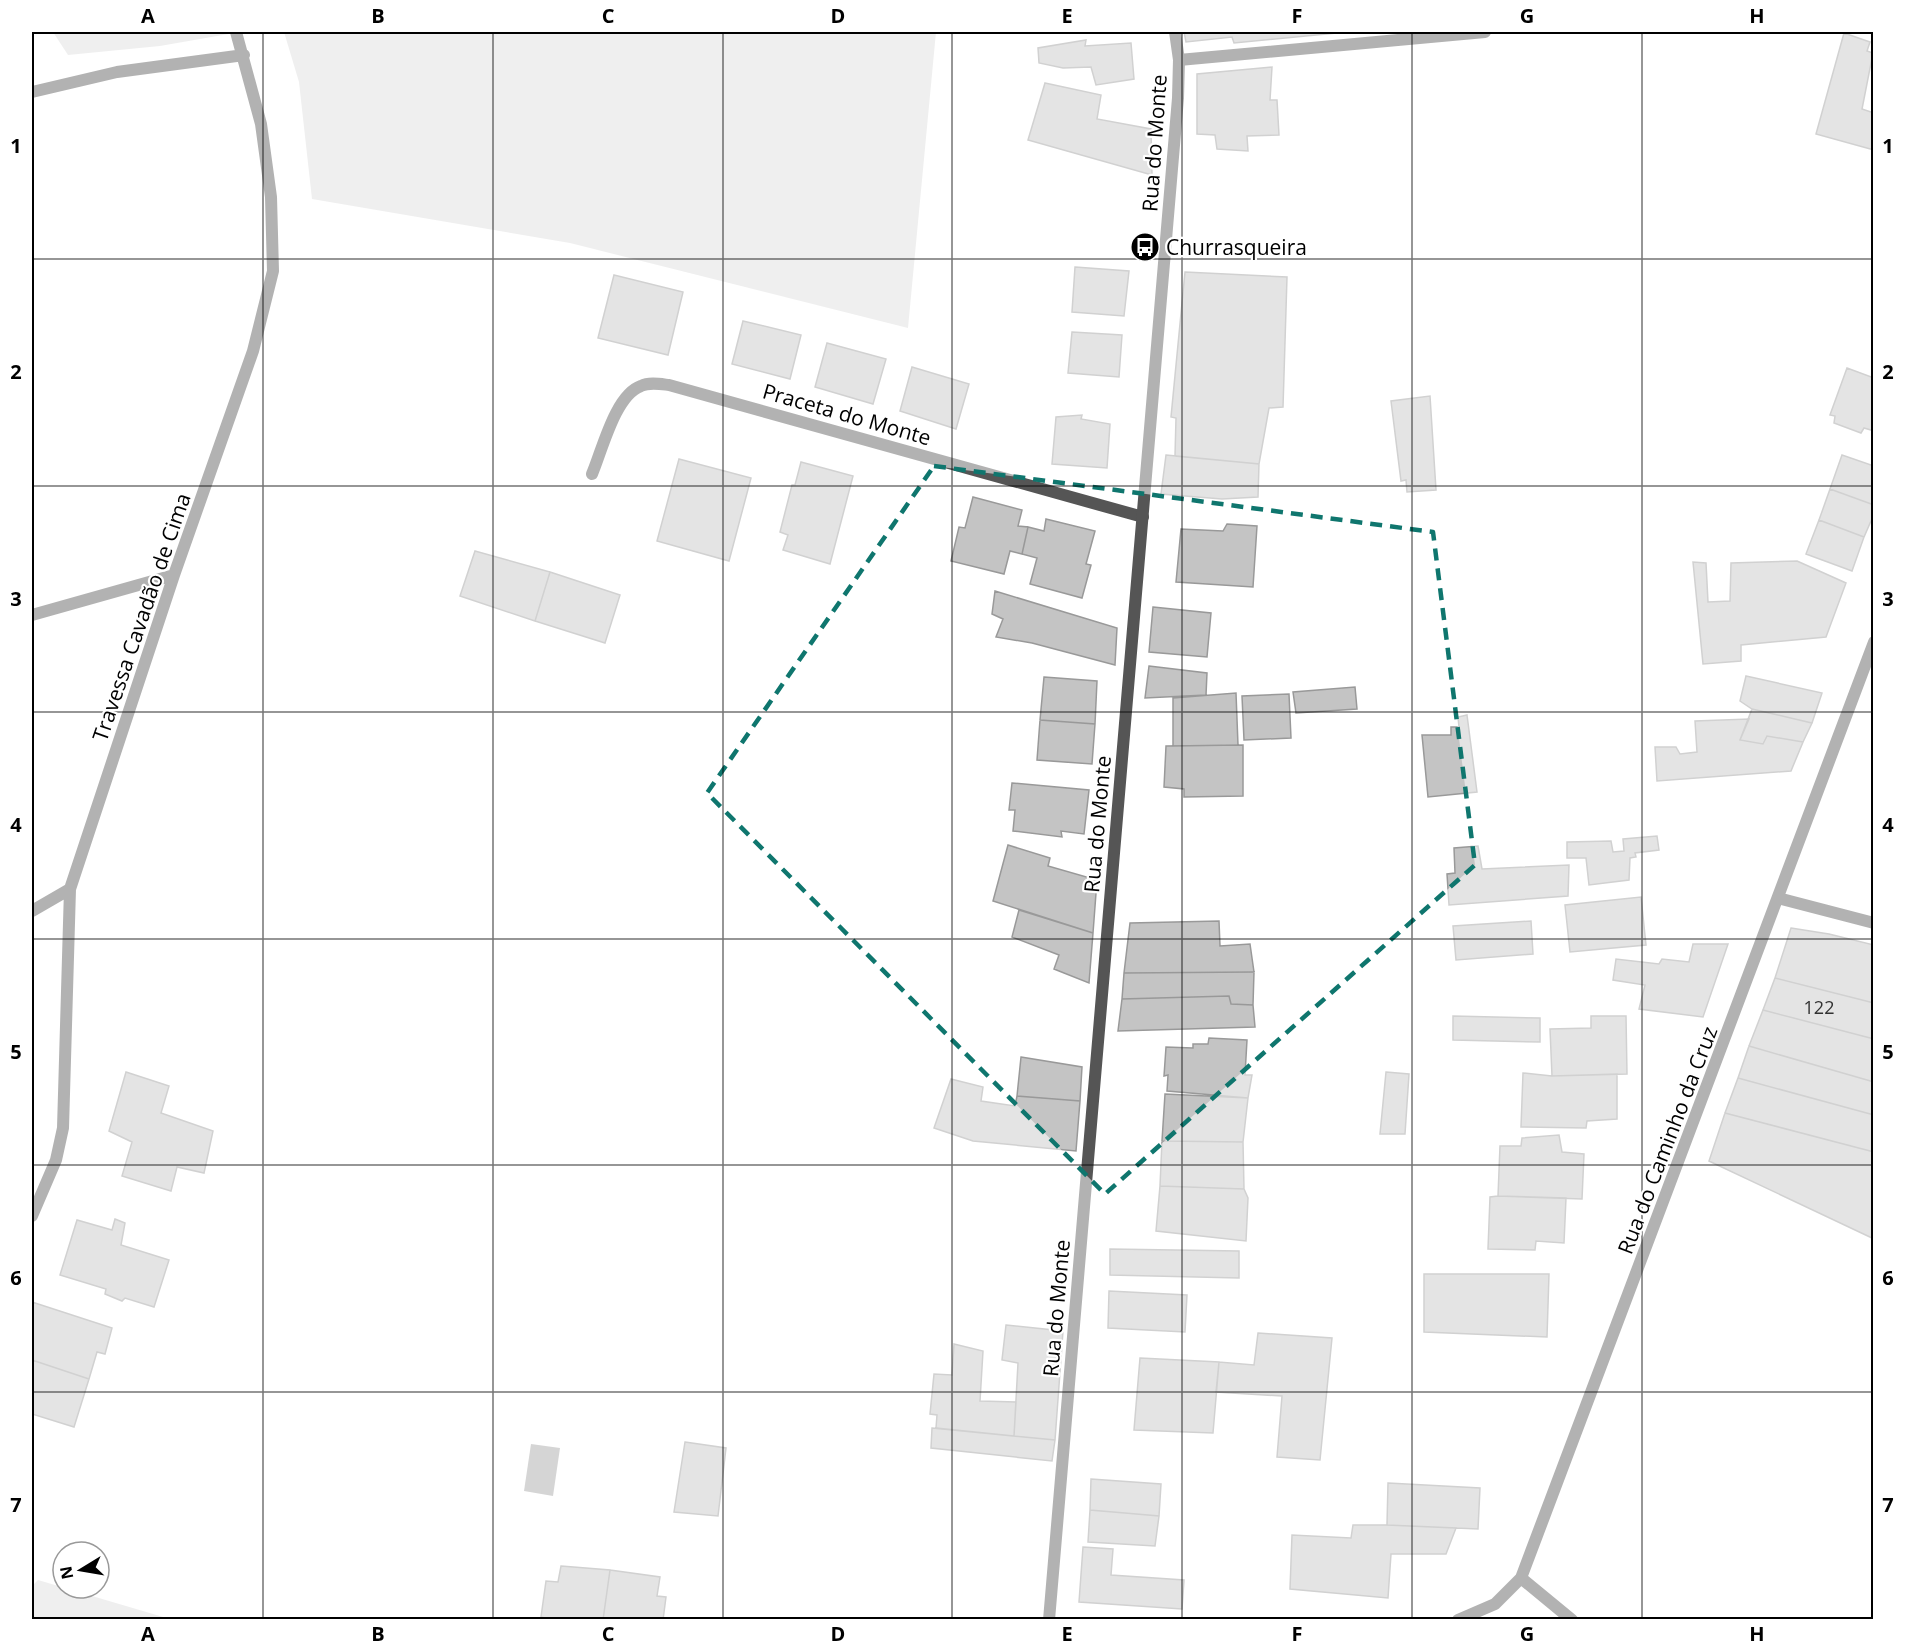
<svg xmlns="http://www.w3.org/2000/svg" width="1905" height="1651" font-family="'Open Sans',sans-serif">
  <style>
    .green { fill: #dcdcdc }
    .water { fill: #a3a3a3 }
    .building { fill: #c4c4c4; stroke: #999; stroke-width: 1.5 }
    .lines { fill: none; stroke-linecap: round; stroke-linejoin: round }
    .service { stroke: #555; stroke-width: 12 }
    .minor { stroke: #555; stroke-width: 12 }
    .tertiary { stroke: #555; stroke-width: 12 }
    .marked { fill: none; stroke: #0f766e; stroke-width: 4.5; stroke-dasharray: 12 8; stroke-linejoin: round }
    .grid { fill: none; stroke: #000; stroke-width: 1.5; stroke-opacity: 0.55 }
    .labels { text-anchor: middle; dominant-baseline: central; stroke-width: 4.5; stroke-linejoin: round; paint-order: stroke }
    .number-label { font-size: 18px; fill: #313131 }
    .street-label { font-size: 21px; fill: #000; stroke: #fff }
    .poi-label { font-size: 21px; fill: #000; stroke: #fff; text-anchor: start }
    .neatline { fill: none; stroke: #000; stroke-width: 2 }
    .grid-label { font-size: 20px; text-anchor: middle; font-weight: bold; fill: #000 }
  </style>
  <rect width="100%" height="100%" fill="#fff"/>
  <!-- green -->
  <path class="green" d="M 53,32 L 240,32 L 160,46 L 68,55 Z
    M 284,32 L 936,32 L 908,328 L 570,243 L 312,199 L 299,82 Z
    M 38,1580 L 170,1619 L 32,1619 L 32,1586 Z"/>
  <!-- water -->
  <path class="water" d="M 531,1444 L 560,1448 L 553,1496 L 524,1491 Z"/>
  <!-- building -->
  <path class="building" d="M 1184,32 L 1347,32 L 1234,43 L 1232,37 L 1186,42 Z
    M 1844,33 L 1870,42 L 1867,51 L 1873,53 L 1862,109 L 1874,113 L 1874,150 L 1816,134 Z
    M 1086,40 L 1085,46 L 1131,43 L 1134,79 L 1096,85 L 1091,67 L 1063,68 L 1039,63 L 1038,48 Z
    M 1272,67 L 1270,100 L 1277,100 L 1279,135 L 1247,136 L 1248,151 L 1217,149 L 1215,135 L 1197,134 L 1197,74 Z
    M 1045,83 L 1101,95 L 1097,119 L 1151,129 L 1152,175 L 1028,140 Z
    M 1075,267 L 1129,271 L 1124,316 L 1072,312 Z
    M 1185,272 L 1287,277 L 1283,407 L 1269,408 L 1259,464 L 1175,456 L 1176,418 L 1171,417 Z
    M 614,275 L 683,292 L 668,355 L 598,338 Z
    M 743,321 L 801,335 L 790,379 L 732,364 Z
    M 1072,332 L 1122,335 L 1119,377 L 1068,373 Z
    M 827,343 L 886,359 L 873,404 L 815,387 Z
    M 912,367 L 969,384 L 956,429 L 900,411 Z
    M 1847,368 L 1874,378 L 1874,431 L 1864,428 L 1861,433 L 1834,423 L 1835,416 L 1830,415 Z
    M 1430,396 L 1436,490 L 1407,492 L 1406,480 L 1401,481 L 1391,401 Z
    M 1082,415 L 1081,419 L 1110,424 L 1107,468 L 1052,464 L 1056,417 Z
    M 1166,455 L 1259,464 L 1258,497 L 1222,499 L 1161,494 Z
    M 1842,455 L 1874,466 L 1874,505 L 1830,489 Z
    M 679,459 L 751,478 L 729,561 L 657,541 Z
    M 801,462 L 853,476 L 830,564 L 783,550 L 788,535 L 780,532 L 792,485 L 795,485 Z
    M 1830,489 L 1874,505 L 1874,514 L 1864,537 L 1819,520 Z
    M 973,497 L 1022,510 L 1018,526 L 1028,527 L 1022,554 L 1010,551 L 1004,574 L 951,561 L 959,527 L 965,528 Z
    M 1046,519 L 1095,531 L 1086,564 L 1091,565 L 1082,598 L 1030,584 L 1037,558 L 1022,554 L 1028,527 L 1044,531 Z
    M 1819,520 L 1864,537 L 1852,571 L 1806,554 Z
    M 1227,524 L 1257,526 L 1253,587 L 1176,582 L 1181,529 L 1223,531 Z
    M 475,551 L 550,572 L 535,621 L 460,596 Z
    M 1797,561 L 1846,583 L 1826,637 L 1741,645 L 1741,661 L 1703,664 L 1693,562 L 1706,563 L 1708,602 L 1730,601 L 1731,563 Z
    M 550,572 L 620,595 L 605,643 L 535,621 Z
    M 995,591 L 1117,628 L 1115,665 L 1032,643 L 996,637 L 1003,619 L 992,614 Z
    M 1153,607 L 1211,613 L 1207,657 L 1149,652 Z
    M 1149,666 L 1207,673 L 1206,695 L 1145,698 Z
    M 1746,676 L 1822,693 L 1812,723 L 1752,709 L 1740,701 Z
    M 1044,677 L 1097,681 L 1095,724 L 1040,720 Z
    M 1355,687 L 1357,709 L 1296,713 L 1293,692 Z
    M 1236,693 L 1238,745 L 1173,746 L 1173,698 Z
    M 1289,694 L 1291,738 L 1244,740 L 1242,696 Z
    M 1752,709 L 1812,723 L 1803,742 L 1767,736 L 1763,744 L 1740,740 Z
    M 1467,715 L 1477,792 L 1428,797 L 1422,735 L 1451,735 L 1451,727 L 1459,727 L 1458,717 Z
    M 1749,719 L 1740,740 L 1763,744 L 1767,736 L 1803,742 L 1791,771 L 1657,781 L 1655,747 L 1676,747 L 1680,754 L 1697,752 L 1695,721 Z
    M 1040,720 L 1095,724 L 1092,764 L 1037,760 Z
    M 1243,745 L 1243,796 L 1184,797 L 1184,789 L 1164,787 L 1166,746 Z
    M 1012,783 L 1089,790 L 1084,834 L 1061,831 L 1062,837 L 1013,831 L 1015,810 L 1009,810 Z
    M 1657,836 L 1659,850 L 1635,853 L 1636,857 L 1630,858 L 1629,880 L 1589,885 L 1586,858 L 1567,858 L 1567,842 L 1611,841 L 1613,852 L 1624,851 L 1623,839 Z
    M 1008,845 L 1050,858 L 1048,866 L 1097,880 L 1093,933 L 993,901 Z
    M 1478,846 L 1482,869 L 1569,865 L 1568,896 L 1449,905 L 1447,874 L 1455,873 L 1454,848 Z
    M 1641,897 L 1646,945 L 1570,952 L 1565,905 Z
    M 1019,910 L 1093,933 L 1089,983 L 1054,969 L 1059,955 L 1012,937 Z
    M 1219,921 L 1220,946 L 1250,944 L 1254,972 L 1124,973 L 1130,923 Z
    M 1531,921 L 1533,954 L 1456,960 L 1453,926 Z
    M 1791,928 L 1829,934 L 1874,945 L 1874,1003 L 1775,978 Z
    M 1693,944 L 1728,944 L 1703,1017 L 1639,1009 L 1645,985 L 1613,980 L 1616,959 L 1659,964 L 1662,959 L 1689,962 Z
    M 1254,972 L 1253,1005 L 1231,1004 L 1229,996 L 1122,999 L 1124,973 Z
    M 1775,978 L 1874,1003 L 1874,1039 L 1763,1010 Z
    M 1229,996 L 1231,1004 L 1253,1005 L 1255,1027 L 1118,1031 L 1122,999 Z
    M 1763,1010 L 1874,1039 L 1874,1082 L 1749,1046 Z
    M 1453,1016 L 1540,1018 L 1540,1042 L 1453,1040 Z
    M 1591,1016 L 1626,1016 L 1627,1074 L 1552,1076 L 1550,1029 L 1591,1028 Z
    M 1209,1038 L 1247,1040 L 1245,1075 L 1252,1075 L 1248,1098 L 1167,1091 L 1168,1075 L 1164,1076 L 1166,1047 L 1193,1048 L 1193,1044 L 1208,1044 Z
    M 1749,1046 L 1874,1082 L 1874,1115 L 1738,1078 Z
    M 1021,1057 L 1082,1067 L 1080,1101 L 1017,1096 Z
    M 126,1072 L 169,1086 L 161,1113 L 213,1131 L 204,1173 L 177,1167 L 171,1191 L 122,1176 L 132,1142 L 109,1131 Z
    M 1386,1072 L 1409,1074 L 1405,1134 L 1380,1134 Z
    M 1523,1073 L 1552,1076 L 1617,1074 L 1617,1119 L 1587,1121 L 1586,1128 L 1521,1127 Z
    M 1738,1078 L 1874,1115 L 1874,1152 L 1725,1113 Z
    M 951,1079 L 983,1087 L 981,1101 L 1015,1106 L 1017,1096 L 1080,1101 L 1076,1151 L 973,1141 L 934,1128 Z
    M 1165,1094 L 1248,1098 L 1243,1142 L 1162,1141 Z
    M 1725,1113 L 1874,1152 L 1872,1238 L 1709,1161 Z
    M 1559,1135 L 1562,1152 L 1584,1154 L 1582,1199 L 1498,1196 L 1500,1146 L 1521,1146 L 1522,1138 Z
    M 1162,1141 L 1243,1142 L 1244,1189 L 1160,1186 Z
    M 1160,1186 L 1244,1189 L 1248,1198 L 1246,1241 L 1156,1231 Z
    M 1498,1196 L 1566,1198 L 1564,1243 L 1536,1241 L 1535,1250 L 1488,1249 L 1490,1197 Z
    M 115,1219 L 125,1223 L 121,1245 L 169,1260 L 154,1307 L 125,1298 L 122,1301 L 105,1294 L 106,1289 L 60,1275 L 77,1220 L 112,1230 Z
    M 1110,1249 L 1239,1251 L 1239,1278 L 1110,1275 Z
    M 1424,1274 L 1549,1274 L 1547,1337 L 1424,1332 Z
    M 1109,1291 L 1187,1295 L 1185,1332 L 1108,1328 Z
    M 32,1302 L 112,1328 L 105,1354 L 97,1352 L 89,1379 L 32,1360 Z
    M 1006,1325 L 1063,1331 L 1055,1440 L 1014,1436 L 1018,1363 L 1002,1360 Z
    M 1258,1333 L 1332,1338 L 1320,1460 L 1277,1457 L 1282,1396 L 1216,1392 L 1219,1362 L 1254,1365 Z
    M 954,1344 L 983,1351 L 980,1401 L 1016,1402 L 1014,1436 L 936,1428 L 937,1415 L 930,1414 L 934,1374 L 952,1375 Z
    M 1140,1358 L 1219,1362 L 1213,1433 L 1134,1430 Z
    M 32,1360 L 89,1379 L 74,1427 L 32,1414 Z
    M 932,1428 L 1055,1440 L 1052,1461 L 931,1448 Z
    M 685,1442 L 726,1448 L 718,1516 L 674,1512 Z
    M 1091,1479 L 1161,1484 L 1159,1516 L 1090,1510 Z
    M 1388,1483 L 1480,1488 L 1478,1529 L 1387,1525 Z
    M 1090,1510 L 1159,1516 L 1155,1546 L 1088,1542 Z
    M 1353,1525 L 1387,1525 L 1456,1528 L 1446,1554 L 1391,1554 L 1388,1598 L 1290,1589 L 1292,1535 L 1351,1538 Z
    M 1083,1547 L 1113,1549 L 1111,1575 L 1184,1580 L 1182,1609 L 1079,1602 Z
    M 561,1566 L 610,1570 L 603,1620 L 553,1620 L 541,1617 L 546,1581 L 558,1582 Z
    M 610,1570 L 660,1577 L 657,1596 L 666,1597 L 663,1620 L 603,1620 Z"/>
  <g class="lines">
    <!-- service -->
    <path class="service" d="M 1778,898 L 1874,923"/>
    <!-- minor -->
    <path class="minor" d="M 1179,60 L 1485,32
      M 32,92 L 117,72 L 244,55
      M 592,474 C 602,451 615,395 641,386 C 649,382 660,384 669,385 L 1143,517
      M 32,615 L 174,575
      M 32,911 L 70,889
      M 32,1216 L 56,1160 L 63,1128 L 70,889 L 174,575 L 253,351 L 273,271 L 271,197 L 261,124 L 236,32
      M 1521,1578 L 1572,1620
      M 1458,1620 L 1495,1604 L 1521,1578 L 1874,642"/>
    <!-- tertiary -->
    <path class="tertiary" d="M 1049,1620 L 1178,98 L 1179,60 L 1175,32"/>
  </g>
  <!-- marked area -->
  <path d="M0 0H1905V1651H0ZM 934,466 L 1433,532 L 1475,865 L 1105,1194 L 707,793 Z" fill="#fff" fill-opacity=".55" fill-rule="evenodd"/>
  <path class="marked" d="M 934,466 L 1433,532 L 1475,865 L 1105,1194 L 707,793 Z"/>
  <!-- grid -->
  <path class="grid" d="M 263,32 L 263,1620M 493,32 L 493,1620M 723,32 L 723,1620M 952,32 L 952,1620M 1182,32 L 1182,1620M 1412,32 L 1412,1620M 1642,32 L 1642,1620M 32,259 L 1874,259M 32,486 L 1874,486M 32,712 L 1874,712M 32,939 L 1874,939M 32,1165 L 1874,1165M 32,1392 L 1874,1392"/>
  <!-- icons -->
  <defs>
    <g id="bus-disc" transform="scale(1.5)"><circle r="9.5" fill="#000" stroke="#fff"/><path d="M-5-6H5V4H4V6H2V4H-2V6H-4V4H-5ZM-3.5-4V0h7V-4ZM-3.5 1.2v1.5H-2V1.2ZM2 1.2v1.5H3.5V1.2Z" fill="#fff"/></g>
  </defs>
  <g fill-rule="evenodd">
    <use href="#bus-disc" x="1145" y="247"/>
  </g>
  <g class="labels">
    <!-- number labels -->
    <g class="number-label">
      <text x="1819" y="1007">122</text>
    </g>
    <!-- street labels -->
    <g class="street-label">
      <text transform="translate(1154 143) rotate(-86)">Rua do Monte</text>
      <text transform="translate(847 414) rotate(16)">Praceta do Monte</text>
      <text transform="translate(141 617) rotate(-71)">Travessa Cavadão de Cima</text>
      <text transform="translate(1097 824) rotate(-85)">Rua do Monte</text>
      <text transform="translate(1667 1140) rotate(-69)">Rua do Caminho da Cruz</text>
      <text transform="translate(1056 1308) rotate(-85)">Rua do Monte</text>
    </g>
    <!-- poi labels -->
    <g class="poi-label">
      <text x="1166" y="247">Churrasqueira</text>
    </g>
  </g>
  <!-- border -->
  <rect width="1905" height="1651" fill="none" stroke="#ffffff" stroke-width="66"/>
  <!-- north arrow -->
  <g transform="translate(81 1570) rotate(259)"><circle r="28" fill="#ffffff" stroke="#999999" stroke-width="1.5"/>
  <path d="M0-4.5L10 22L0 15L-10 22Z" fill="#000000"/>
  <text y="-9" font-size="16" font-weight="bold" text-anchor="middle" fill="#000000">N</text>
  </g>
  <rect x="33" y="33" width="1839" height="1585" class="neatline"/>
  <g class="grid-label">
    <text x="148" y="23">A</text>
    <text x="378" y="23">B</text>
    <text x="608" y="23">C</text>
    <text x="838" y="23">D</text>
    <text x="1067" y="23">E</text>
    <text x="1297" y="23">F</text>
    <text x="1527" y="23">G</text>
    <text x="1757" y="23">H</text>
    <text x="16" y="153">1</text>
    <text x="1888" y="153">1</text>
    <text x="16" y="379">2</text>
    <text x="1888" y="379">2</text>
    <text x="16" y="606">3</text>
    <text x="1888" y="606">3</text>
    <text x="16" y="832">4</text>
    <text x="1888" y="832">4</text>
    <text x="16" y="1059">5</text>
    <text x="1888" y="1059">5</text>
    <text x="16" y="1285">6</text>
    <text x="1888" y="1285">6</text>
    <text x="16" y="1512">7</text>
    <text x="1888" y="1512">7</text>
    <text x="148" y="1641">A</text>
    <text x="378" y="1641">B</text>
    <text x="608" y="1641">C</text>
    <text x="838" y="1641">D</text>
    <text x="1067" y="1641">E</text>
    <text x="1297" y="1641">F</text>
    <text x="1527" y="1641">G</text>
    <text x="1757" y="1641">H</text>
  </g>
</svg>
